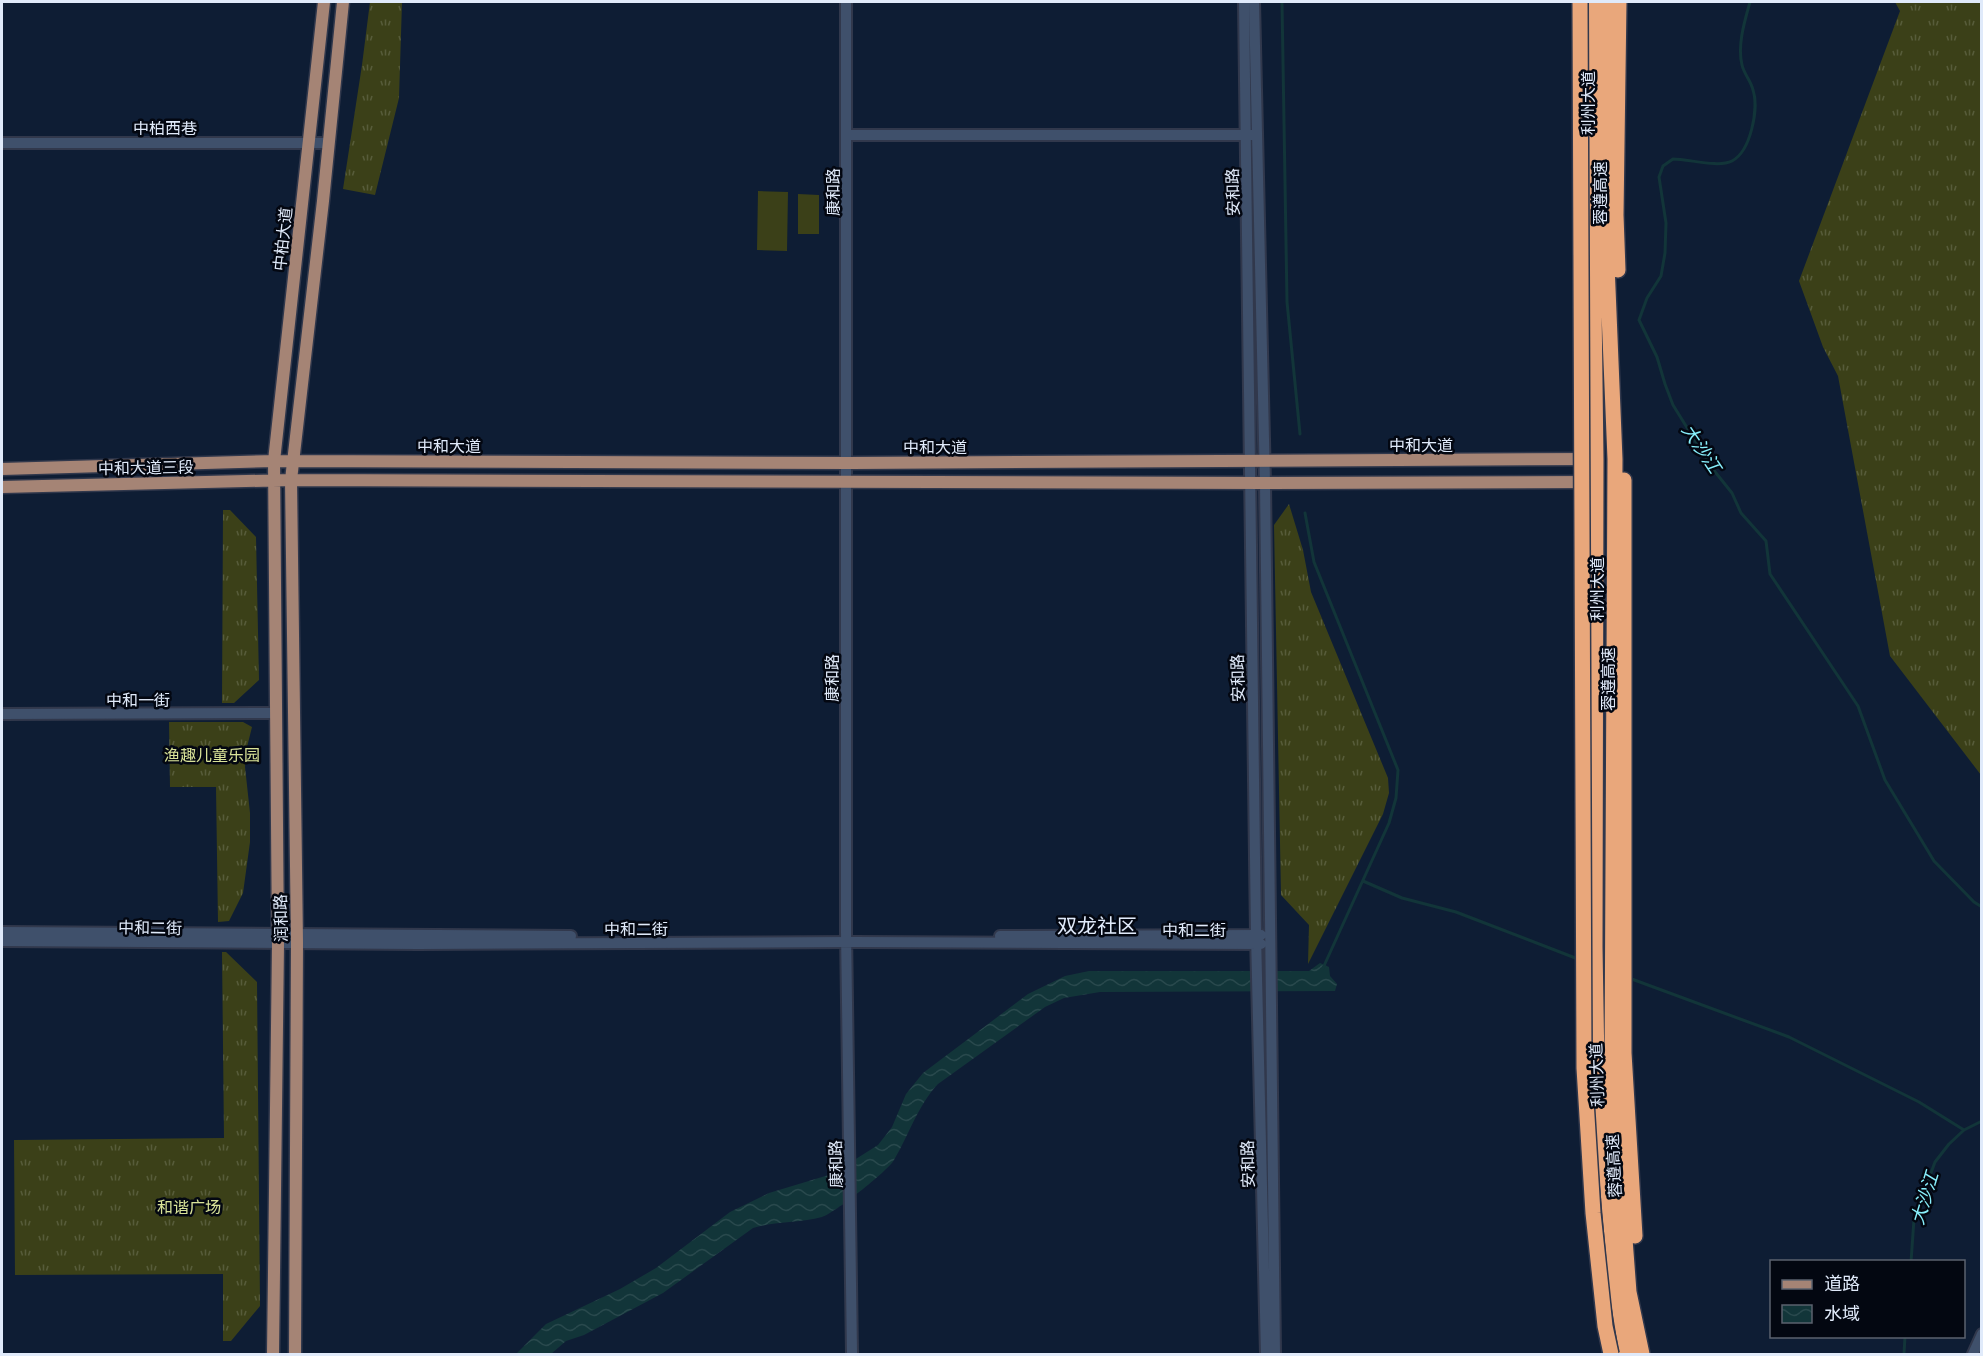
<svg xmlns="http://www.w3.org/2000/svg" width="1983" height="1356" font-family="Barlow,'Noto Sans SC',sans-serif">
  <style>
    .grass { fill: url(#grass-tufts) }
    .pitch { fill: #3b4018 }
    .water { fill: url(#water-waves) }
    .lines { fill: none; stroke-linecap: round; stroke-linejoin: round }
    .stream { stroke: #123539; stroke-width: 3 }
    .minor-casing { stroke: #31384c; stroke-width: 14 }
    .major-casing { stroke: #31384c; stroke-width: 15 }
    .highway-casing { stroke: #31384c; stroke-width: 18 }
    .minor { stroke: #3f506b; stroke-width: 10 }
    .major { stroke: #a58475; stroke-width: 12 }
    .highway { stroke: #e9a77b; stroke-width: 15 }
    .highway-bridge-casing { stroke: #31384c; stroke-width: 18; stroke-linecap: butt }
    .highway-bridge { stroke: #e9a77b; stroke-width: 15 }
    .labels { text-anchor: middle; dominant-baseline: central; stroke-width: 5; stroke-linejoin: round; paint-order: stroke }
    .street-label { font-size: 16px; fill: #e0eafa; stroke: #030711 }
    .park-label { font-size: 16px; fill: #d9e398; stroke: #030711 }
    .water-label { font-size: 18px; font-style: italic; fill: #88f0fd; stroke: #030711 }
    .quarter-label { font-size: 20px; fill: #e0eafa; stroke: #030711 }
  </style>
  <defs>
    <pattern id="grass-tufts" width="24" height="20" patternUnits="userSpaceOnUse" patternTransform="scale(1.5)"><rect width="24" height="20" fill="#3b4018"/><path d="M3 7l-1-3M5 7V3M7 7l1-3M15 17l-1-3M17 17v-4M19 17l1-3" fill="none" stroke="#575c3a"/></pattern>
    <pattern id="water-waves" width="16" height="10" patternUnits="userSpaceOnUse" patternTransform="scale(1.5)"><rect width="16" height="10" fill="#123539"/><path d="M0 5q4-4 8 0t8 0" fill="none" stroke="#29494d"/></pattern>
  </defs>
  <rect width="100%" height="100%" fill="#0e1d34"/>
  <!-- grass -->
  <path class="grass" d="M 370,2 L 402,2 L 399,98 L 375,195 L 343,189 L 362,65 Z
    M 1895,2 L 1981,2 L 1981,775 L 1890,656 L 1838,376 L 1823,347 L 1799,281 L 1900,11 Z
    M 1289,504 L 1303,550 L 1311,592 L 1388,778 L 1389,793 L 1383,814 L 1308,964 L 1309,925 L 1281,895 L 1274,525 Z
    M 223,510 L 230,510 L 256,537 L 259,680 L 234,703 L 222,703 Z
    M 169,722 L 243,722 L 252,727 L 246,751 L 245,767 L 250,813 L 250,842 L 243,893 L 229,921 L 218,922 L 216,787 L 170,787 Z
    M 222,952 L 226,952 L 257,982 L 260,1306 L 231,1341 L 223,1341 L 223,1274 L 15,1275 L 14,1140 L 224,1138 Z"/>
  <!-- pitch -->
  <path class="pitch" d="M 758,191 L 788,192 L 787,251 L 757,250 Z
    M 798,194 L 819,195 L 819,234 L 798,234 Z"/>
  <!-- water -->
  <path class="water" d="M 1320,963 L 1329,967 L 1330,976 L 1337,984 L 1335,991 L 1100,992 L 1064,998 L 1045,1007 L 938,1084 C 918,1105 909,1135 894,1160 C 888,1171 833,1214 822,1217 C 799,1223 776,1221 753,1228 L 663,1293 L 584,1335 L 566,1341 L 551,1354 L 516,1354 L 546,1324 L 620,1289 L 656,1268 L 730,1212 L 769,1193 L 832,1174 L 878,1145 L 892,1127 L 906,1094 L 923,1073 L 1028,994 L 1065,976 L 1089,971 L 1309,971 Z"/>
  <g class="lines">
    <!-- stream -->
    <path class="stream" d="M 1282,2 L 1287,302 L 1300,434
      M 1750,2 C 1745,20 1737,45 1742,65 C 1744,74 1751,81 1753,90 C 1759,108 1751,151 1732,161 C 1718,168 1689,159 1673,159 L 1663,166 L 1659,177 L 1666,223 L 1665,253 L 1661,276 L 1647,298 L 1639,320 L 1657,357 L 1665,384 L 1673,405 L 1712,468 L 1732,493 L 1741,513 L 1766,541 L 1770,574 L 1858,706 L 1885,780 L 1934,861 L 1974,902 L 1982,907
      M 1305,513 L 1314,562 L 1398,770 L 1396,798 L 1389,823 L 1323,968
      M 1363,881 L 1402,898 L 1456,912 L 1578,959
      M 1629,978 L 1789,1037 L 1919,1102 L 1964,1130
      M 1911,1262 L 1914,1219 L 1935,1162 L 1949,1144 L 1964,1130 L 1982,1121
      M 1904,1354 L 1905,1336"/>
    <!-- minor casing -->
    <g class="minor-casing">
      <path id="minor" d="M 846,2 L 846,932 L 852,1354
        M 1244,2 L 1256,935 L 1266,1354
        M 1254,2 L 1265,483 L 1275,1354
        M 847,135 L 1252,135
        M 2,143 L 329,143
        M 2,714 L 275,713
        M 2,932 L 571,936
        M 1000,936 L 1261,935
        M 2,941 L 418,944 L 854,942 L 1261,944
        M 1973,1354 L 1982,1334"/>
    </g>
    <!-- major casing -->
    <g class="major-casing">
      <path id="major" d="M 2,469 L 274,461 L 852,463 L 1590,459
        M 2,487 L 291,480 L 1265,483 L 1590,482
        M 273,1354 L 278,944 L 274,461 L 324,2
        M 295,1354 L 297,943 L 291,480 L 323,201 L 343,2"/>
    </g>
    <!-- highway casing -->
    <g class="highway-casing">
      <path id="highway" d="M 1592,2 L 1592,150 L 1596,459 L 1595,947 L 1597,1066 L 1617,1293 L 1627,1354
        M 1606,2 L 1604,191 L 1615,459 L 1612,1067 L 1629,1292 L 1642,1354
        M 1618,270 L 1616,215 L 1619,2
        M 1624,480 L 1624,1053 L 1635,1236"/>
    </g>
    <!-- minor -->
    <use href="#minor" class="minor"/>
    <!-- major -->
    <use href="#major" class="major"/>
    <!-- highway -->
    <use href="#highway" class="highway"/>
    <!-- highway-bridge casing -->
    <g class="highway-bridge-casing">
      <path id="highway-bridge" d="M 1580,2 L 1584,1068 L 1593,1213 L 1605,1326 L 1611,1354"/>
    </g>
    <!-- highway-bridge -->
    <use href="#highway-bridge" class="highway-bridge"/>
  </g>
  <g class="labels">
    <!-- street labels -->
    <g class="street-label">
      <text transform="translate(1587 103) rotate(-90)">利州大道</text>
      <text x="165" y="127">中柏西巷</text>
      <text transform="translate(832 192) rotate(-90)">康和路</text>
      <text transform="translate(1232 192) rotate(-91)">安和路</text>
      <text transform="translate(1599 193) rotate(-90)">蓉遵高速</text>
      <text transform="translate(282 239) rotate(-84)">中柏大道</text>
      <text x="1421" y="444">中和大道</text>
      <text x="449" y="445">中和大道</text>
      <text x="935" y="446">中和大道</text>
      <text transform="translate(146 467) rotate(-1)">中和大道三段</text>
      <text transform="translate(1596 589) rotate(-90)">利州大道</text>
      <text transform="translate(831 678) rotate(-90)">康和路</text>
      <text transform="translate(1237 678) rotate(-91)">安和路</text>
      <text transform="translate(1607 679) rotate(-90)">蓉遵高速</text>
      <text x="138" y="699">中和一街</text>
      <text transform="translate(280 918) rotate(-91)">润和路</text>
      <text transform="translate(150 927) rotate(1)">中和二街</text>
      <text x="636" y="928">中和二街</text>
      <text x="1194" y="929">中和二街</text>
      <text transform="translate(1596 1075) rotate(-92)">利州大道</text>
      <text transform="translate(835 1164) rotate(-91)">康和路</text>
      <text transform="translate(1247 1164) rotate(-91)">安和路</text>
      <text transform="translate(1613 1166) rotate(-93)">蓉遵高速</text>
    </g>
    <!-- park labels -->
    <g class="park-label">
      <text x="212" y="754">渔趣儿童乐园</text>
      <text x="189" y="1206">和谐广场</text>
    </g>
    <!-- water labels -->
    <g class="water-label">
      <text transform="translate(1702 448) rotate(56)">大沙江</text>
      <text transform="translate(1924 1198) rotate(-73)">大沙江</text>
    </g>
    <!-- quarter labels -->
    <g class="quarter-label">
      <text x="1097" y="925">双龙社区</text>
    </g>
  </g>
  <!-- border -->
  <rect width="1983" height="1356" fill="none" stroke="#e0eafa" stroke-width="6"/>
  <!-- legend -->
  <rect x="1770" y="1260" width="195" height="78" fill="#030711" stroke="#5b626e" stroke-width="1.5"/>
  <rect x="1782" y="1280" width="30" height="9" fill="#a58475" stroke="#5b626e" stroke-width="1.5"/>
  <text x="1824" y="1290" font-size="18" fill="#e0eafa">道路</text>
  <rect x="1782" y="1305" width="30" height="18" fill="url(#water-waves)" stroke="#5b626e" stroke-width="1.5"/>
  <text x="1824" y="1320" font-size="18" fill="#e0eafa">水域</text>
</svg>
